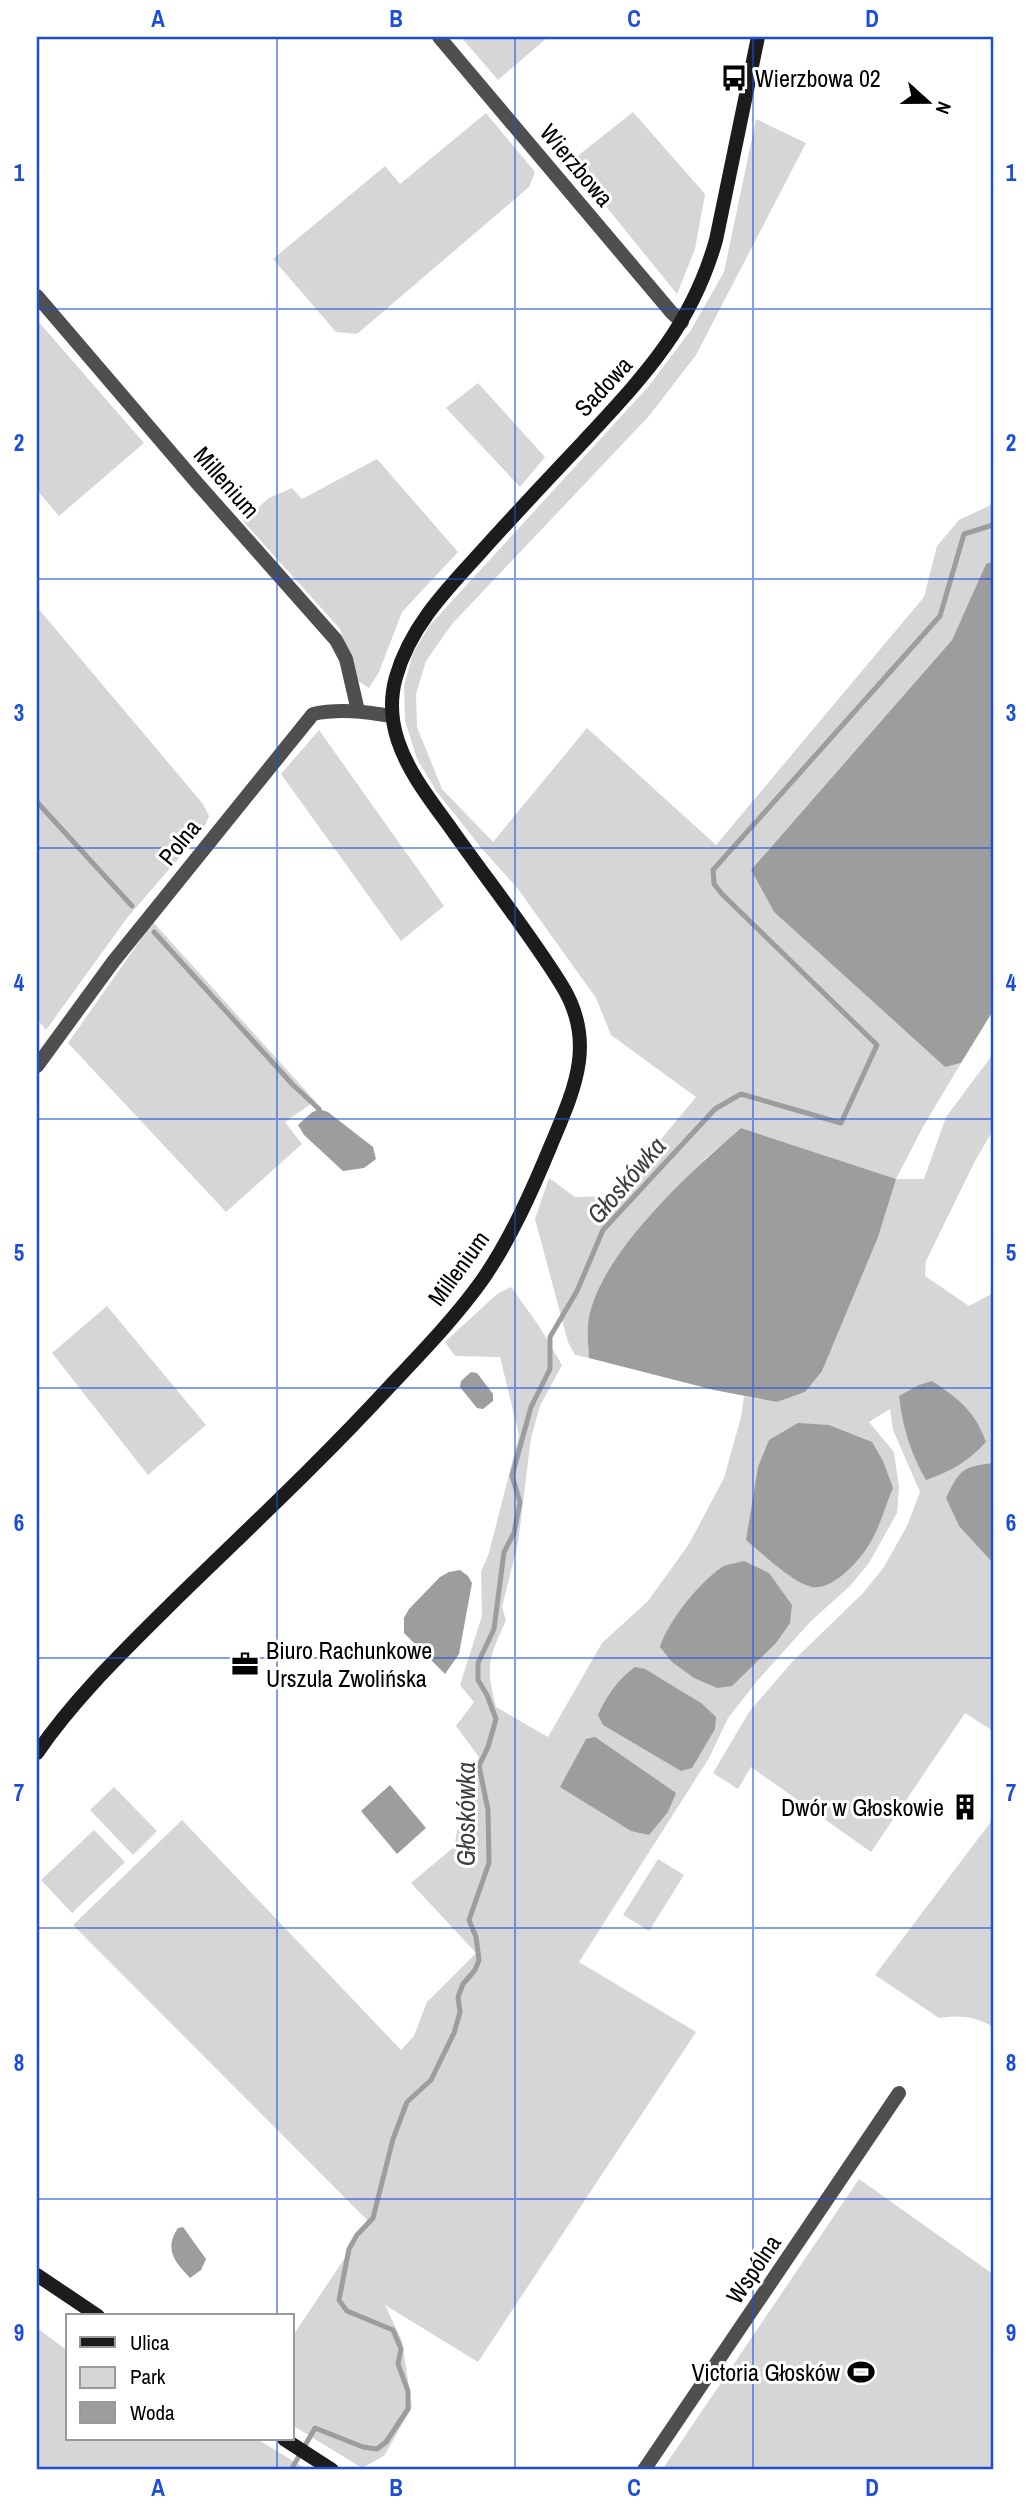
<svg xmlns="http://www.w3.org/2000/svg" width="1030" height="2507" font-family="'Archivo Narrow',sans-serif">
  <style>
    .green { fill: #d6d6d6 }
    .water { fill: #9d9d9d }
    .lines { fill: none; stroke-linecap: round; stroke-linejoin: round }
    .stream { stroke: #9d9d9d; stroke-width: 5 }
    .street { stroke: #4f4f4f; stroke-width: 14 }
    .secondary { stroke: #1c1c1c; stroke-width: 14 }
    .grid { fill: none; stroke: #1d4ed8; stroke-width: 2; stroke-opacity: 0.55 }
    .labels { text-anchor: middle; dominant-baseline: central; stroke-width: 6; stroke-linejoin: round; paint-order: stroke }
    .poi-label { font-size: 24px; fill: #000; stroke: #fff; text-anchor: start }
    .street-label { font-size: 24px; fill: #000; stroke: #fff }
    .water-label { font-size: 26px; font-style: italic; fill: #3e3e3e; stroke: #fff }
    .neatline { fill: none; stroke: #1d4ed8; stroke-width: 2.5 }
    .grid-label { font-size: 23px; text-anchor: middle; font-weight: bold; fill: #1d4ed8 }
  </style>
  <rect width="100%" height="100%" fill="#fff"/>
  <!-- green -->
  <path class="green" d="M 461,37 L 548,37 L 498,80 Z
    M 633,112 L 705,194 L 695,249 L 677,294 L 570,162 Z
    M 486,113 L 535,172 L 529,187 L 357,334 L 336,332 L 273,259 L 385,166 L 400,184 Z
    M 756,119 L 806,143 L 696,355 L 649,416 L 452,624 L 426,661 L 416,694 L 417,727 L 442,789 L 493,842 L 587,728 L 716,845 L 924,597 L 937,546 L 959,520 L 993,504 L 993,561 L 986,565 L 952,640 L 751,870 L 774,912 L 945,1067 L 961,1063 L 923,1127 L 896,1179 L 924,1179 L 946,1117 L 993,1054 L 993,1130 L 975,1161 L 926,1261 L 925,1276 L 969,1306 L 993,1293 L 993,1731 L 965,1713 L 871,1852 L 751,1767 L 738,1789 L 713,1773 L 749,1712 L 793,1661 L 863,1593 L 884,1567 L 907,1526 L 920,1492 L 893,1430 L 890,1409 L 869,1422 L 894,1452 L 899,1487 L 897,1513 L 869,1563 L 850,1586 L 810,1622 L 758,1680 L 728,1718 L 709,1758 L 579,1962 L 696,2032 L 478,2362 L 385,2305 L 402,2341 L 412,2407 L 384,2456 L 362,2468 L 292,2425 L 292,2337 L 369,2222 L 73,1925 L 182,1820 L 401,2050 L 414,2036 L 427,2002 L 476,1953 L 411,1883 L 454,1847 L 464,1797 L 479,1757 L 456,1726 L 474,1702 L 460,1685 L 482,1616 L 481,1572 L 489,1553 L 519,1435 L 500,1357 L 455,1356 L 445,1342 L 497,1294 L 511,1287 L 539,1326 L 562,1365 L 540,1406 L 531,1438 L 518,1543 L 502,1607 L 506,1620 C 489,1659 485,1665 496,1707 L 548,1737 L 602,1643 L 648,1601 L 689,1544 L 724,1478 L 741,1417 L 744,1396 L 777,1402 L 805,1392 L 895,1179 L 741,1128 L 706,1158 L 646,1220 L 588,1334 L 589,1358 L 575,1355 L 568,1342 L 535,1219 L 549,1178 L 575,1197 L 614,1196 L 696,1097 L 611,1035 L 596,998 L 518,889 L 483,850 L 437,792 L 417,759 L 405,721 L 404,686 L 413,653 L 430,625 L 648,387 L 691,330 L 724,272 Z
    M 37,320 L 144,443 L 59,516 L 37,490 Z
    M 478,383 L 545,457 L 520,487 L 446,408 Z
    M 377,459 L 458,552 L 402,612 L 379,672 L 369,688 L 358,681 L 340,629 L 243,521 L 269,498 L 292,488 L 302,499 Z
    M 37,607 L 203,804 L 209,816 L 203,830 L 127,918 L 46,1030 L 37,1019 Z
    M 319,730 L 444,906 L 401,941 L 281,774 Z
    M 153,922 L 315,1101 L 285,1122 L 302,1144 L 226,1212 L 68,1043 Z
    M 107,1306 L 206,1425 L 148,1475 L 52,1353 Z
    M 114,1787 L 157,1831 L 133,1855 L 90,1810 Z
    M 993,1819 L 993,2027 C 974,2016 960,2015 939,2018 L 875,1975 Z
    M 94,1830 L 125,1862 L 72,1913 L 41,1880 Z
    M 658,1859 L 684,1875 L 649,1931 L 623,1915 Z
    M 859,2179 L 993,2274 L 993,2470 L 662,2470 Z
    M 37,2328 L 68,2351 L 68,2439 L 257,2439 L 303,2467 L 302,2470 L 37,2470 Z"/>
  <!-- water -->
  <path class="water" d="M 993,561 L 993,1011 L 961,1063 L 945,1067 L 774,912 L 751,870 L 952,640 L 986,564 Z
    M 319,1109 L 328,1112 L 373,1147 L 376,1159 L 364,1168 L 343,1171 L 304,1135 L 298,1125 L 311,1113 Z
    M 741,1128 L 896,1179 L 878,1237 L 822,1371 L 805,1392 L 777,1402 L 714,1390 L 589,1358 C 588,1342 586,1324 591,1309 C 609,1246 691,1171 741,1128 Z
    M 471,1372 L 477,1373 L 493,1394 L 493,1401 L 483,1409 L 477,1408 L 460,1387 L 461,1381 Z
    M 932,1381 C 959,1399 975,1411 986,1442 C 969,1461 950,1472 926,1480 C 910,1452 903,1428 899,1396 L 919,1385 Z
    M 798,1423 L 829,1425 L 872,1442 L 883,1461 L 893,1488 C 885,1506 880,1527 870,1543 C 861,1559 833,1591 812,1587 C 791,1582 763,1554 746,1540 L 758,1467 L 769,1440 Z
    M 993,1463 L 993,1563 L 959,1526 L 946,1498 C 960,1470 961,1467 993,1463 Z
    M 744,1561 L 769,1573 L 792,1605 L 790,1623 L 776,1643 L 732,1686 L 717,1688 L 694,1678 L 672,1662 L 660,1647 C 668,1621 699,1583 722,1567 C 728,1564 737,1563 744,1561 Z
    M 460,1570 L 468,1576 L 472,1583 L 459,1654 L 445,1674 L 404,1633 L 404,1618 L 409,1609 L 440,1577 L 449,1572 Z
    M 635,1667 L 645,1669 L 701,1703 L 716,1717 L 715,1729 L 692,1768 L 681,1771 L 603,1725 L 598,1715 C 606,1697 618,1679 635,1667 Z
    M 595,1737 L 676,1793 L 668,1812 L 649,1835 L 631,1831 L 560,1787 L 586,1739 Z
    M 390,1785 L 426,1828 L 397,1854 L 361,1811 Z
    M 183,2227 L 206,2259 L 201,2270 L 190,2278 C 174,2261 164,2249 178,2228 Z"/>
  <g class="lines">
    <!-- stream -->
    <path class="stream" d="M 37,802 L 132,906
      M 154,932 L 293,1085 L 319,1109
      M 291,2470 L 315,2428 L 363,2447 L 377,2449 L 386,2442 L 408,2409 L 408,2391 L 398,2364 L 401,2349 L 393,2330 L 347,2311 L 339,2300 L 349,2249 L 357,2235 L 373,2218 L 393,2139 L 407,2102 L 431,2080 L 454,2033 L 460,2012 L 458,1997 L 463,1984 L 475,1970 L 479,1960 L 476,1937 L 469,1920 L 489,1863 L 488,1810 L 479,1766 L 488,1747 L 496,1719 L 487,1695 L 478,1680 L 478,1663 L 494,1629 L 504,1552 L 514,1533 L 520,1502 L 512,1476 L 531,1407 L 550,1369 L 550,1337 L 577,1291 L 603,1230 L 715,1109 L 741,1094 L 841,1123 L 877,1045 L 722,894 L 714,884 L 713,870 L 940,616 L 964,534 L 993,525"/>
    <!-- street -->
    <path class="street" d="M 439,37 L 672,313 L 682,322
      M 37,296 L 197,483 L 336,640 L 346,659 L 358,711
      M 37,1066 L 113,962 L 313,714 C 340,708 366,712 392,716
      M 644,2470 L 899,2093"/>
    <!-- secondary -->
    <path class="secondary" d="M 37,1753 C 76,1696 127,1648 176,1599 C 248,1529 322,1460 390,1386 C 422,1352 456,1317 483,1279 C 511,1238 532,1191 551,1145 C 575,1088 597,1041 561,984 C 528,931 488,881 452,830 C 432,802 409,774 398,741 C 391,720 390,698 396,677 C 410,627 446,590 480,553 C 514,515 548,479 583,442 C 643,377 691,328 716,240 L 758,37
      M 37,2275 L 98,2316
      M 284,2439 L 332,2470"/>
  </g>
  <!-- grid -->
  <path class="grid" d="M 277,37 L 277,2316M 515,37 L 515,2470M 753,37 L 753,2470M 37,309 L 993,309M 37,579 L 993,579M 37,848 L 993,848M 37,1119 L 993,1119M 37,1388 L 993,1388M 37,1658 L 993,1658M 37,1928 L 993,1928M 37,2199 L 993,2199M 277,2439 L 277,2470"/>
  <!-- icons -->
  <defs>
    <g id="bus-bare" transform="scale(2.1)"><path d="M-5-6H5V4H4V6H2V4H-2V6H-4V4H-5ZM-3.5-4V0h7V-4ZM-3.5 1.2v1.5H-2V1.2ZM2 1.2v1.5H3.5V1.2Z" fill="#000" stroke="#fff" stroke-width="2.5" paint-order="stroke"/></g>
    <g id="office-bare" transform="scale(2.1)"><path d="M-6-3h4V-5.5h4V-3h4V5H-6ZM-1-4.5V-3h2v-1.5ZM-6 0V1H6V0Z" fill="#000" stroke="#fff" stroke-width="2.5" paint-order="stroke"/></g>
    <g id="building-bare" transform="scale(2.1)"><path d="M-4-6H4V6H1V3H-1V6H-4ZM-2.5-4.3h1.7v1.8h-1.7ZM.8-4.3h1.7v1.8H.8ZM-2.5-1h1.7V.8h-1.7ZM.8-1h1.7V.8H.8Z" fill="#000" stroke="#fff" stroke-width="2.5" paint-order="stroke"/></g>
    <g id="stadium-bare" transform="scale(2.1)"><path d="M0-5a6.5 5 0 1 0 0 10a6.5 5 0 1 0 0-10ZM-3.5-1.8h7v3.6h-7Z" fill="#000" stroke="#fff" stroke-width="2.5" paint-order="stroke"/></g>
  </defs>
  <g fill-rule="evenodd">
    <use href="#bus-bare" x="734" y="78"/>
    <use href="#office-bare" x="245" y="1664"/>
    <use href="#building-bare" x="965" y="1807"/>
    <use href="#stadium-bare" x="861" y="2372"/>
  </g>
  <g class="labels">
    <!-- poi labels -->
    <g class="poi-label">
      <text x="755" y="78">Wierzbowa 02</text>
      <text x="266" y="1650">Biuro Rachunkowe<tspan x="266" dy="28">Urszula Zwolińska</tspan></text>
      <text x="944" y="1807" text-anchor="end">Dwór w Głoskowie</text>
      <text x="840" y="2372" text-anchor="end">Victoria Głosków</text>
    </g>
    <!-- street labels -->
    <g class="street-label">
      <text transform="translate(577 165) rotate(50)">Wierzbowa</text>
      <text transform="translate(603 386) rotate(-47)">Sadowa</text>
      <text transform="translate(227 482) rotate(49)">Millenium</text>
      <text transform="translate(179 842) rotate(-51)">Polna</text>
      <text transform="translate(458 1268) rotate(-54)">Millenium</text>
      <text transform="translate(753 2269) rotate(-56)">Wspólna</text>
    </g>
    <!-- water labels -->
    <g class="water-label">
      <text transform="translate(626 1180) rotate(-49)">Głoskówka</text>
      <text transform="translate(465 1814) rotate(-90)">Głoskówka</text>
    </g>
  </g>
  <!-- border -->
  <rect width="1030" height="2507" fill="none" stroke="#ffffff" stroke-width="77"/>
  <!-- legend -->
  <rect x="66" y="2314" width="228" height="126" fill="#ffffff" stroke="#999999" stroke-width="2"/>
  <rect x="80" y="2337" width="35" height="10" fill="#1c1c1c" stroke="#999999" stroke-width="2"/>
  <text x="130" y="2350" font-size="21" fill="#000000">Ulica</text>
  <rect x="80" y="2367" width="35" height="21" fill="#d6d6d6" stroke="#999999" stroke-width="2"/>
  <text x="130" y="2384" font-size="21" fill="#000000">Park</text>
  <rect x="80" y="2402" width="35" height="21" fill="#9d9d9d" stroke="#999999" stroke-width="2"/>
  <text x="130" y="2420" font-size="21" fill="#000000">Woda</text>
  <!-- north arrow -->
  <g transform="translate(928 102) rotate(111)" stroke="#ffffff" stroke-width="5" paint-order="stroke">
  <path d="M0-5L12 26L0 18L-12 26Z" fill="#000000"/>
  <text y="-10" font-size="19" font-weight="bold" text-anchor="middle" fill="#000000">N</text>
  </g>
  <rect x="38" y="38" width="954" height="2430" class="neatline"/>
  <g class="grid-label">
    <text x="158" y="27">A</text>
    <text x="396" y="27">B</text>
    <text x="634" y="27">C</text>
    <text x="872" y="27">D</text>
    <text x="19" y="181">1</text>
    <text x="1011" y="181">1</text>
    <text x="19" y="451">2</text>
    <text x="1011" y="451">2</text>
    <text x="19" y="721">3</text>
    <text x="1011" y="721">3</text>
    <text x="19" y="991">4</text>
    <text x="1011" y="991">4</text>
    <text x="19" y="1261">5</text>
    <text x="1011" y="1261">5</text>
    <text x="19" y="1531">6</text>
    <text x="1011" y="1531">6</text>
    <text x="19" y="1801">7</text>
    <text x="1011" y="1801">7</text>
    <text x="19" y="2071">8</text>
    <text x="1011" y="2071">8</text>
    <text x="19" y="2341">9</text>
    <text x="1011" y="2341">9</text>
    <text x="158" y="2496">A</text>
    <text x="396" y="2496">B</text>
    <text x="634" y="2496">C</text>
    <text x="872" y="2496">D</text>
  </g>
</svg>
